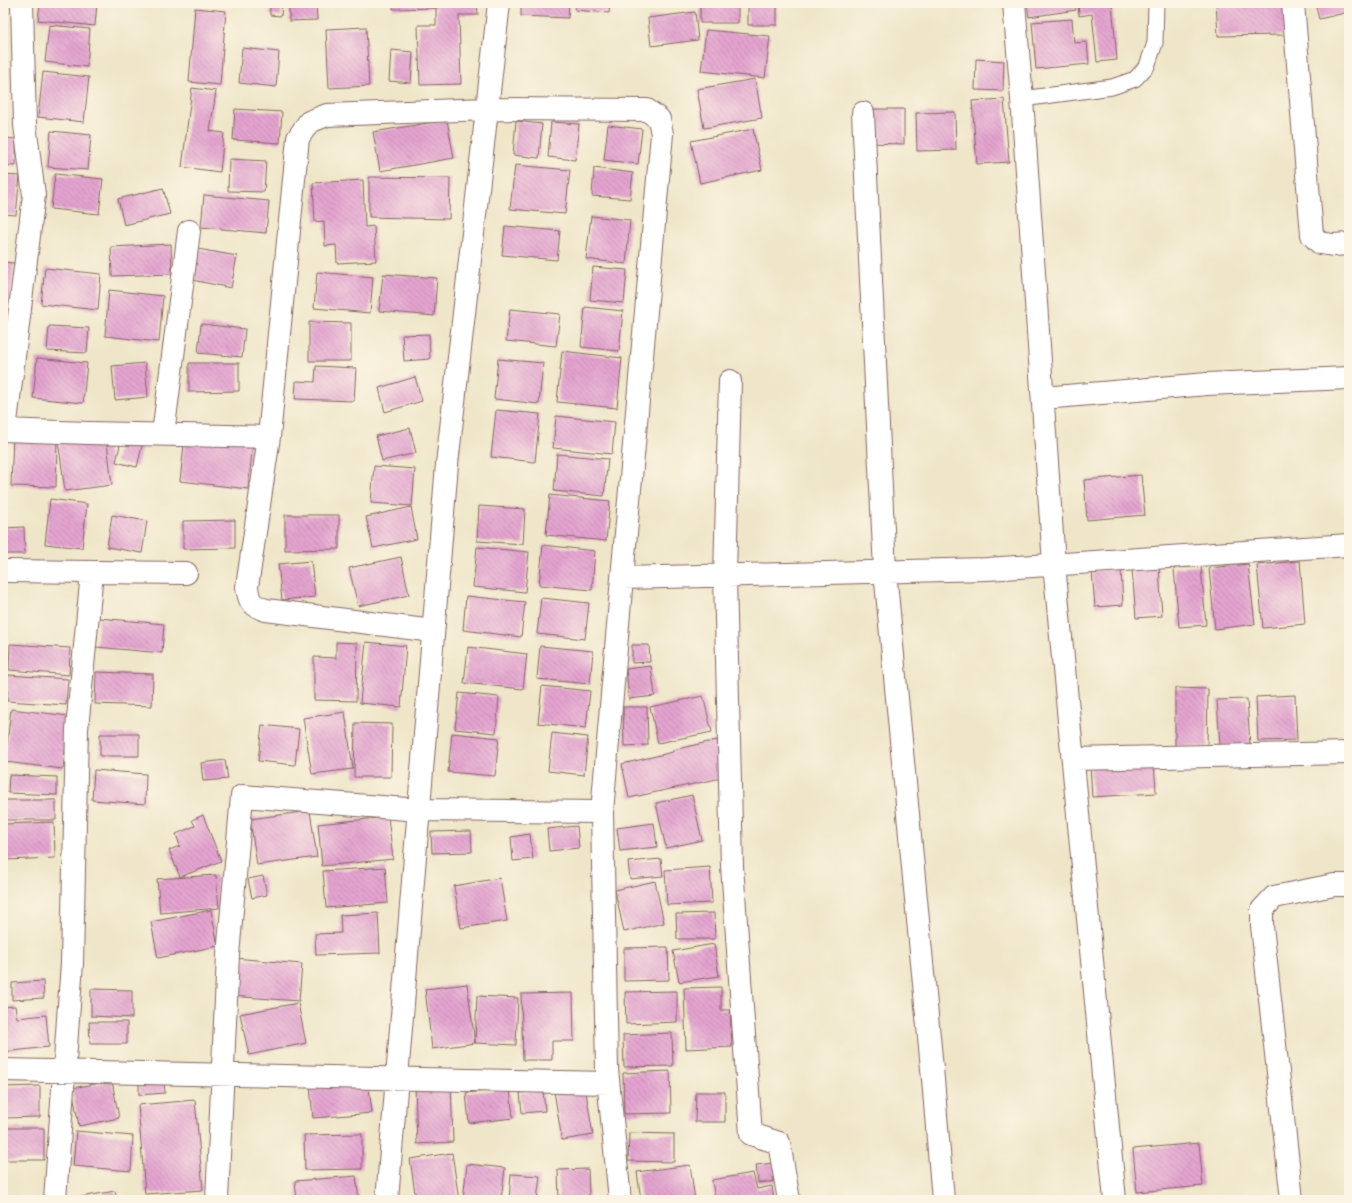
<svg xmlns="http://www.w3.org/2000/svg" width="1352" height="1203" font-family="'EB Garamond',serif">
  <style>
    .building { fill: url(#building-back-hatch) }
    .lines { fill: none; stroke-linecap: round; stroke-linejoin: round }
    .lane-casing { stroke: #846562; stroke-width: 17 }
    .street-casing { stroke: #846562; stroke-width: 24 }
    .lane { stroke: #fff; stroke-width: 15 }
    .street { stroke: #fff; stroke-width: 22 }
  </style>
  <defs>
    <pattern id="building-back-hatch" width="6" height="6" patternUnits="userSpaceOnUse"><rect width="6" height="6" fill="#e4a4d0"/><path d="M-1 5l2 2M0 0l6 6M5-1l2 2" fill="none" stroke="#bb85a9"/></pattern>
  </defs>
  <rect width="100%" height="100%" fill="#fcf5e5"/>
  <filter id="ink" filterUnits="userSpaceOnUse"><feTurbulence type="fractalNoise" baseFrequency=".025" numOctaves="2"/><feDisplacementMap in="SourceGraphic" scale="8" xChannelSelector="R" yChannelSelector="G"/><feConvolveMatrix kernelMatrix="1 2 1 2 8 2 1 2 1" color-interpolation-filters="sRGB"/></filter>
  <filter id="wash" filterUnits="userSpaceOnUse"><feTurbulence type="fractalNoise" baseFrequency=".012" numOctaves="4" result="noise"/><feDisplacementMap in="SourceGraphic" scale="16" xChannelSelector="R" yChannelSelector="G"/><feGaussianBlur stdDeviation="0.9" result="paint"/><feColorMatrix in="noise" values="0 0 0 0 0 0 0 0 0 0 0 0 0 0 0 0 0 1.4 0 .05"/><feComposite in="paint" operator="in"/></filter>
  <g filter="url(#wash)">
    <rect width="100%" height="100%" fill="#efe6c9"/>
    <g id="blocks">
      <!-- building -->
      <path class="building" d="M 40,3 L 97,3 L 95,26 L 38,20 Z
        M 270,3 L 282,3 L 281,16 L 270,15 Z
        M 289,3 L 316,3 L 317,20 L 289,21 Z
        M 393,3 L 477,3 L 478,15 L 459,15 L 461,84 L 420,85 L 418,25 L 436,25 L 436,8 L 393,9 Z
        M 521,3 L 569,3 L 568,18 L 521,16 Z
        M 576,3 L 610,3 L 609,13 L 575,10 Z
        M 700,3 L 738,3 L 738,23 L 700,23 Z
        M 748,3 L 777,3 L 777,25 L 748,25 Z
        M 1027,3 L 1075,3 L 1076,10 L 1029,17 Z
        M 1078,3 L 1112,3 L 1117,60 L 1097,62 L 1092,14 L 1079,16 Z
        M 1216,3 L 1285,3 L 1286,35 L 1218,36 Z
        M 1315,3 L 1349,3 L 1349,12 L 1319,19 Z
        M 195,8 L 226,11 L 220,85 L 189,82 Z
        M 695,12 L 698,40 L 651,46 L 648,18 Z
        M 1072,19 L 1074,43 L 1087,42 L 1089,64 L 1036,69 L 1032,22 Z
        M 49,25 L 90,29 L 87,67 L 45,62 Z
        M 366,27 L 369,86 L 329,88 L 326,29 Z
        M 706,30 L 770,36 L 765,78 L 701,71 Z
        M 242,48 L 279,52 L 276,87 L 239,83 Z
        M 391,50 L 413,52 L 411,83 L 389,81 Z
        M 976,59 L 1004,61 L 1003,91 L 975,90 Z
        M 43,72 L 89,77 L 84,122 L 38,117 Z
        M 755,79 L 762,118 L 704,128 L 697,89 Z
        M 192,88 L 216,91 L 210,131 L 224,133 L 220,172 L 182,167 Z
        M 1004,99 L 1009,162 L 977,164 L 972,101 Z
        M 235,109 L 282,112 L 280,143 L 233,140 Z
        M 865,109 L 904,109 L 904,144 L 864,143 Z
        M 955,112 L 956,150 L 917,151 L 916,113 Z
        M 447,120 L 454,158 L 380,171 L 373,132 Z
        M 516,121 L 542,124 L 539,158 L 513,155 Z
        M 551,122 L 579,124 L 575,160 L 548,157 Z
        M 608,125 L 642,129 L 638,164 L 604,160 Z
        M 753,129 L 762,170 L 700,183 L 691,141 Z
        M 51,131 L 91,135 L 88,170 L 48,167 Z
        M 3,138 L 16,139 L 16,166 L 3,165 Z
        M 229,159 L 266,161 L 264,192 L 228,191 Z
        M 515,165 L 570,170 L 565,214 L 510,209 Z
        M 594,168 L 633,173 L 630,199 L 592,196 Z
        M 55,174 L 103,179 L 99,214 L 51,209 Z
        M 3,175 L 20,176 L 16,215 L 3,214 Z
        M 369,177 L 450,178 L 449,219 L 369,217 Z
        M 363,180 L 365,227 L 374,226 L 376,261 L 337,263 L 336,245 L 325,246 L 324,221 L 315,222 L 313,183 Z
        M 163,188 L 170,214 L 124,225 L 118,199 Z
        M 204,195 L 269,201 L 266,233 L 201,227 Z
        M 591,216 L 630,220 L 626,264 L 586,259 Z
        M 505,226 L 560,231 L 557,260 L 502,255 Z
        M 171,244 L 172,274 L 112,276 L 111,247 Z
        M 198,249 L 237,256 L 231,288 L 192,280 Z
        M 3,262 L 14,263 L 10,307 L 3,306 Z
        M 593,267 L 627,270 L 624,303 L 590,300 Z
        M 45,268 L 101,274 L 98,310 L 41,304 Z
        M 317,272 L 373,277 L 370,313 L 314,308 Z
        M 383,274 L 437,278 L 434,316 L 379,311 Z
        M 109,290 L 163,296 L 159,342 L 105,336 Z
        M 585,307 L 623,311 L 619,351 L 581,347 Z
        M 510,309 L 560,314 L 556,346 L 506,341 Z
        M 309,322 L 351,323 L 351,361 L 309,361 Z
        M 201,324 L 245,329 L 242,357 L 198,353 Z
        M 49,326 L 89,328 L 87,353 L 47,351 Z
        M 429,334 L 430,359 L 404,361 L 402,335 Z
        M 562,351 L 622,358 L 617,408 L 557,402 Z
        M 37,358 L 87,363 L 83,403 L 33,398 Z
        M 498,359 L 543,363 L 539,404 L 494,399 Z
        M 145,363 L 148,397 L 115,400 L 112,366 Z
        M 189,363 L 239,363 L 239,391 L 189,392 Z
        M 316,366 L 356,368 L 354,401 L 295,399 L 296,381 L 315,382 Z
        M 415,377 L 422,401 L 385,412 L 379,388 Z
        M 496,410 L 540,414 L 535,462 L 491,457 Z
        M 556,416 L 615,422 L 612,454 L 553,448 Z
        M 410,428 L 416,453 L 382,461 L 376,436 Z
        M 106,434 L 112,485 L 65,491 L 58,440 Z
        M 185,435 L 253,443 L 248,489 L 180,481 Z
        M 13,436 L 57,437 L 56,487 L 11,486 Z
        M 121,441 L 142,446 L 137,467 L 116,462 Z
        M 557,454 L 608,459 L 604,496 L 554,491 Z
        M 374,466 L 415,469 L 412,506 L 371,503 Z
        M 1141,475 L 1145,515 L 1087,520 L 1084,480 Z
        M 550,495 L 610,501 L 606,541 L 546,535 Z
        M 50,499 L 87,504 L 82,548 L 45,544 Z
        M 479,506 L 525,509 L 523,544 L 477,541 Z
        M 411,507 L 417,539 L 373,548 L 366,517 Z
        M 112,515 L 147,521 L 142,553 L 107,547 Z
        M 285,515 L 339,515 L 339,549 L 285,550 Z
        M 235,520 L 235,548 L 183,549 L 183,521 Z
        M 24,527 L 25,554 L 3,554 L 3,528 Z
        M 543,545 L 595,551 L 592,590 L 539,585 Z
        M 477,547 L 529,552 L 525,592 L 473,587 Z
        M 401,557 L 409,595 L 358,606 L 349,568 Z
        M 311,561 L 315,597 L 282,600 L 278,564 Z
        M 1300,561 L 1305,624 L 1263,628 L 1257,565 Z
        M 1248,564 L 1255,624 L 1215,629 L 1209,568 Z
        M 1201,566 L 1206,625 L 1179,627 L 1174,568 Z
        M 1159,567 L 1162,616 L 1136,618 L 1132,569 Z
        M 1121,569 L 1123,605 L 1095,607 L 1092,571 Z
        M 466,596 L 525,602 L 521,637 L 463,630 Z
        M 541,598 L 589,603 L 585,639 L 537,634 Z
        M 99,618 L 164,624 L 162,653 L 96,647 Z
        M 4,619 L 6,632 L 3,633 L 3,620 Z
        M 3,642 L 6,642 L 4,665 L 3,665 Z
        M 336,642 L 357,643 L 356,701 L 314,700 L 314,657 L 336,658 Z
        M 366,642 L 406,646 L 401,707 L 360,703 Z
        M 10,644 L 70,648 L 69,675 L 9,670 Z
        M 632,645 L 649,645 L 650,662 L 632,663 Z
        M 540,646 L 593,651 L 590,684 L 537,679 Z
        M 468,647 L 527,654 L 523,689 L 464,683 Z
        M 651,666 L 655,696 L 629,699 L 626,669 Z
        M 96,672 L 153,674 L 152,706 L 95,704 Z
        M 8,675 L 68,679 L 66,705 L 7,701 Z
        M 542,686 L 590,691 L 586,728 L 538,723 Z
        M 1175,688 L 1208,689 L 1207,747 L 1175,746 Z
        M 459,693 L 499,697 L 496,733 L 455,729 Z
        M 1295,695 L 1297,740 L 1258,741 L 1256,697 Z
        M 703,696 L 712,732 L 658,743 L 650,707 Z
        M 1247,699 L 1250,745 L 1220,746 L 1217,700 Z
        M 623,707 L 647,707 L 648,745 L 624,746 Z
        M 11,709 L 69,716 L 63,769 L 5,762 Z
        M 345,712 L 353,769 L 312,774 L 303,718 Z
        M 355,723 L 392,724 L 391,777 L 354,777 Z
        M 262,725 L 299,729 L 295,765 L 258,761 Z
        M 452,733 L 499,738 L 495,776 L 448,772 Z
        M 552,733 L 588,737 L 584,775 L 548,771 Z
        M 100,734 L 139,734 L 139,756 L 100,756 Z
        M 717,740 L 726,777 L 629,798 L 622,764 L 673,752 L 673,750 Z
        M 225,760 L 228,779 L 203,781 L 201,763 Z
        M 1154,760 L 1156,793 L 1092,797 L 1090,764 Z
        M 94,770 L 146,774 L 145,804 L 92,800 Z
        M 9,775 L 57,777 L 57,795 L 8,793 Z
        M 692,795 L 702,840 L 666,848 L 656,803 Z
        M 3,800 L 56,800 L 56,820 L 3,820 Z
        M 310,811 L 317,857 L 257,865 L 250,819 Z
        M 203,815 L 221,861 L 180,877 L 169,850 L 180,846 L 176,834 L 195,826 L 192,820 Z
        M 388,817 L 393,859 L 322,866 L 318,824 Z
        M 54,822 L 55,858 L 5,860 L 4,824 Z
        M 654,823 L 657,847 L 620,851 L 617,828 Z
        M 577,826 L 579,848 L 549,851 L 547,829 Z
        M 471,831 L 472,852 L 432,853 L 431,832 Z
        M 530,834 L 533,859 L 513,861 L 511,837 Z
        M 661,859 L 663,876 L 630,879 L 628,862 Z
        M 385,867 L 388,903 L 326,908 L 323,871 Z
        M 710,867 L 712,903 L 667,905 L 665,870 Z
        M 216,875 L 219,908 L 160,913 L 157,879 Z
        M 263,876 L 267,895 L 252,898 L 248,879 Z
        M 500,878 L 507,921 L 461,928 L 454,886 Z
        M 655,881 L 664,923 L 624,932 L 615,890 Z
        M 211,910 L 218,946 L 158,958 L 151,922 Z
        M 378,913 L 380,953 L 316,955 L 315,934 L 341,933 L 340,915 Z
        M 714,913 L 715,939 L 677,939 L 676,914 Z
        M 714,944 L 719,976 L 679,982 L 673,951 Z
        M 668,947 L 669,980 L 624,981 L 624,948 Z
        M 234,958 L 302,964 L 299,1001 L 231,996 Z
        M 43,981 L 44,998 L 12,1000 L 12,983 Z
        M 467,984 L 475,1043 L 432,1049 L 425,989 Z
        M 721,987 L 721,1010 L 730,1010 L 732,1047 L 686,1049 L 684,988 Z
        M 91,989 L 132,990 L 132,1018 L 91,1016 Z
        M 677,991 L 677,1022 L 626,1024 L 625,992 Z
        M 573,993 L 574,1041 L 552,1041 L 552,1060 L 523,1060 L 521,994 Z
        M 477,996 L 518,998 L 516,1045 L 475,1043 Z
        M 298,1003 L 306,1043 L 249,1055 L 240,1014 Z
        M 15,1006 L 17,1018 L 46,1015 L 49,1047 L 3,1052 L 3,1007 Z
        M 89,1022 L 127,1022 L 127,1044 L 90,1044 Z
        M 672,1033 L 673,1066 L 624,1067 L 623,1035 Z
        M 670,1071 L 671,1113 L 624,1114 L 623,1073 Z
        M 164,1080 L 165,1093 L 139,1095 L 139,1081 Z
        M 368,1080 L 372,1113 L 313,1118 L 310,1086 Z
        M 112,1081 L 119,1118 L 79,1126 L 72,1088 Z
        M 451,1084 L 453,1142 L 417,1144 L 415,1086 Z
        M 40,1086 L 40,1117 L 3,1118 L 3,1087 Z
        M 585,1086 L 593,1135 L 562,1140 L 554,1091 Z
        M 510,1089 L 513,1118 L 469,1123 L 466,1093 Z
        M 543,1091 L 545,1111 L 522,1113 L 520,1093 Z
        M 696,1092 L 725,1092 L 725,1122 L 695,1122 Z
        M 195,1100 L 203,1190 L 145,1194 L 138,1105 Z
        M 3,1128 L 44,1128 L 44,1160 L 3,1160 Z
        M 76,1131 L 133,1136 L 131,1171 L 73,1166 Z
        M 629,1133 L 674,1134 L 674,1162 L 628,1161 Z
        M 362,1134 L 362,1169 L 305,1170 L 304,1135 Z
        M 1199,1143 L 1203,1186 L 1137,1192 L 1133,1149 Z
        M 452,1153 L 459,1200 L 416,1200 L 410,1159 Z
        M 774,1163 L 777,1181 L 758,1183 L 756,1165 Z
        M 467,1164 L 505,1168 L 501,1200 L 463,1200 Z
        M 690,1165 L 695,1200 L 641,1200 L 637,1172 Z
        M 588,1169 L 589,1200 L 559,1200 L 558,1170 Z
        M 753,1173 L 757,1189 L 772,1186 L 774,1200 L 715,1200 L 712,1180 Z
        M 511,1174 L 540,1176 L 537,1200 L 509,1200 Z
        M 356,1176 L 359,1200 L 297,1200 L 295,1181 Z
        M 115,1191 L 117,1200 L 76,1200 L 75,1198 Z"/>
    </g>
  </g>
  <g filter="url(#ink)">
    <use href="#blocks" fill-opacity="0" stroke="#846562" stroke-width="1"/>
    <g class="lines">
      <!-- lane casing -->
      <g class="lane-casing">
        <path id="lane" d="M 1022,99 L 1112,87 L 1135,79 L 1147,66 L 1155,43 L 1156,3"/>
      </g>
      <!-- street casing -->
      <g class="street-casing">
        <path id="street" d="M 499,3 L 487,109 L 647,110 L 659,119 L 662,134 L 622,578 L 987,569 L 1349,545
          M 1014,3 L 1022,99 L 1054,564 L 1115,1200
          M 1293,3 L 1312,235 L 1320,243 L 1333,245 L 1349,244
          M 863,113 L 885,571 L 933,1079 L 943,1200
          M 730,381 L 725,576 L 732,866 L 751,1134 L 779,1143 L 789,1200
          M 1043,398 L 1207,384 L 1349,378
          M 3,430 L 88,433 L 269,437
          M 5,430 L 34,195 L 25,125 L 22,3
          M 163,434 L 189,231
          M 3,571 L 186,573
          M 1074,759 L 1349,753
          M 3,1070 L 608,1083
          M 55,1200 L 72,963 L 77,729 L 92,572
          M 217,1200 L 228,955 L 242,796 L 419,810 L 602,812
          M 387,1200 L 447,464 L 487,109 L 327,115 L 309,122 L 298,138 L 269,437 L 247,587 C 249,602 251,605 266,610 L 433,631
          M 620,1200 L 607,1069 L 602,812 L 622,578
          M 1292,1200 L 1262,926 L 1262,910 L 1274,897 L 1334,885 L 1349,885"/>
      </g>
      <!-- lane -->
      <use href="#lane" class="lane"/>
      <!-- street -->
      <use href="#street" class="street"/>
    </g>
  </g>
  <!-- margin -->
  <rect width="1352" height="1203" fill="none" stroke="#fcf5e5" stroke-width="16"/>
</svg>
